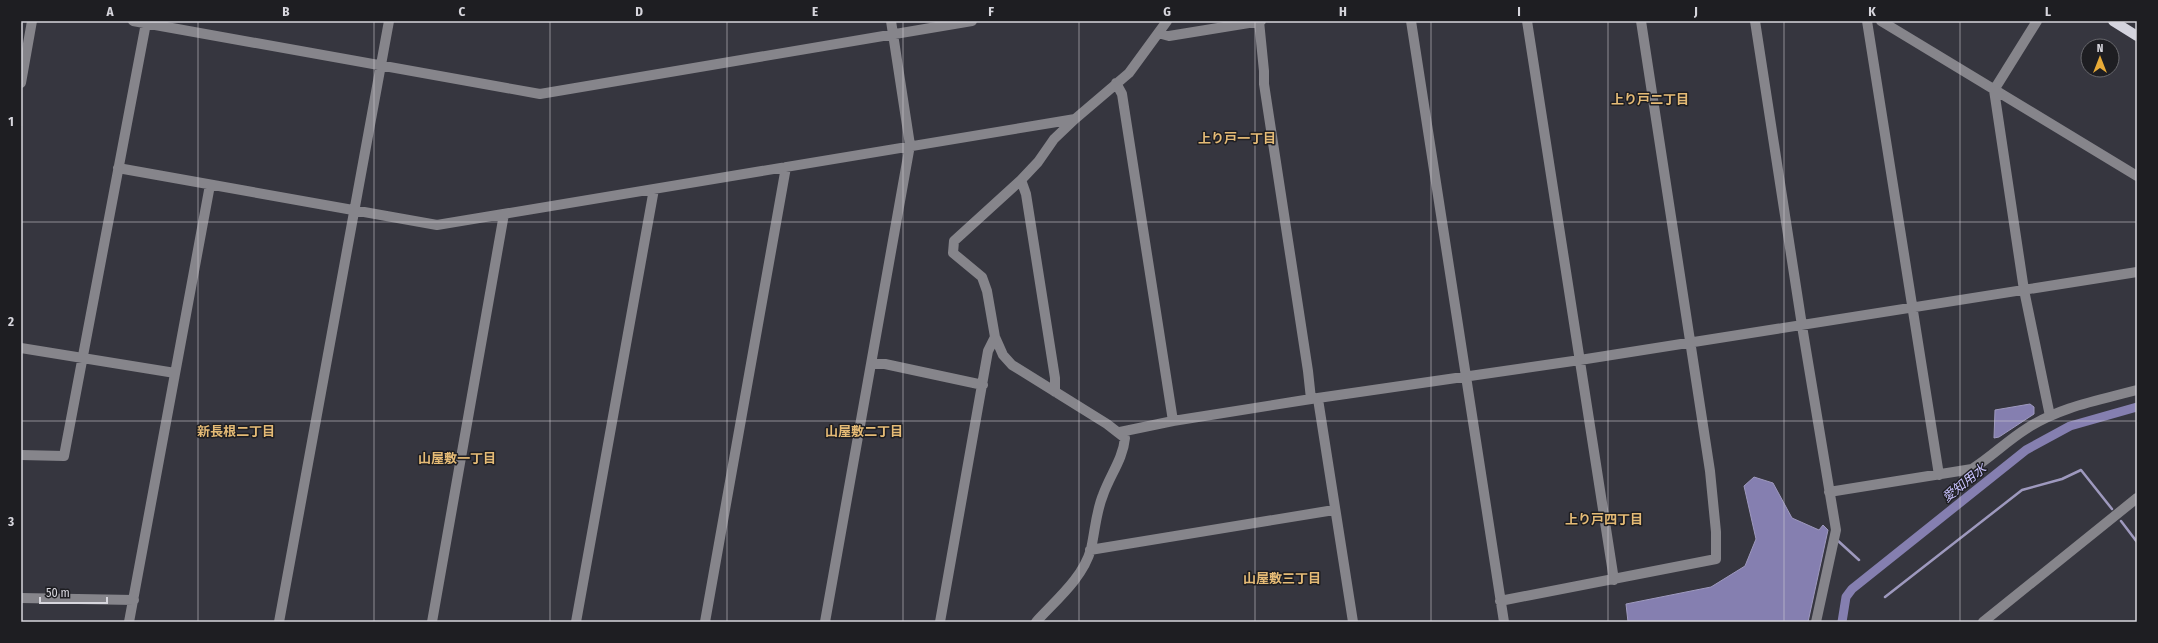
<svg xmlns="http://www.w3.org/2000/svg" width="2158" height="643" font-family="'Fira Sans Condensed','Noto Sans JP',sans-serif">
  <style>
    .water { fill: #857fb0; stroke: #9e99be }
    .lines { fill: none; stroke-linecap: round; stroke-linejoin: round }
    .stream { stroke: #9e99be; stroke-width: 2.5 }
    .canal { stroke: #857fb0; stroke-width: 9 }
    .minor { stroke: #86858b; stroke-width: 10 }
    .major { stroke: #d4d4de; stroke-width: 10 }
    .grid { fill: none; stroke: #d7d6dd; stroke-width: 1; stroke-opacity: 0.55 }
    .labels { text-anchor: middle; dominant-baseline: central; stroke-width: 3; stroke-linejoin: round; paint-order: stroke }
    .neighbourhood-label { font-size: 13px; font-weight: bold; fill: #e5bb76; stroke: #1e1e22 }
    .water-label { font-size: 13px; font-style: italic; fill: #c7c1fd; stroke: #1e1e22 }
    .neatline { fill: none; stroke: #d7d6dd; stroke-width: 1.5 }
    .grid-label { font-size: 13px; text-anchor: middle; font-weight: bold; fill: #d7d6dd }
  </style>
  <rect width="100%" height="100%" fill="#36363f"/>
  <!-- water -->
  <path class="water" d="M 2030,404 L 2034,407 L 2034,414 L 1999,437 L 1994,438 L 1995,410 Z
    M 1754,477 L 1773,483 L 1792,518 L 1819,530 L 1823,525 L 1828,530 L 1808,622 L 1628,622 L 1626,604 L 1711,587 L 1745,566 L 1756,539 L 1744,486 Z"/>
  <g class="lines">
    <!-- stream -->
    <path class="stream" d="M 2121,521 L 2137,542
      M 1836,539 L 1859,560
      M 1885,597 L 2022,490 L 2062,479 L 2081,470 L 2112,509"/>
    <!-- canal -->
    <path class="canal" d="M 1842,622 L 1846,597 L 1852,589 L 2026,450 L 2070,426 L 2137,407"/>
    <!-- minor -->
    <path class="minor" d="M 133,21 L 540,94 L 972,21
      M 1259,21 L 1264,71 L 1264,84 L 1308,371 L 1311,399
      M 1411,21 L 1504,622
      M 1527,21 L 1614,580
      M 1755,21 L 1803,332 L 1836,530 L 1816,622
      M 1867,21 L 1939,475
      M 1881,21 L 2137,176
      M 2037,21 L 1994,90 L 2024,290 L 2050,416
      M 1158,33 L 1169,36 L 1261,21
      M 21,83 L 32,21
      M 1116,83 L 1122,94 L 1124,107 L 1173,421
      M 118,168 L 437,225 L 1075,119
      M 1021,180 L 1026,194 L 1055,378 L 1055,392
      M 21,348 L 175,373
      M 872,364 L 885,364 L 983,385
      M 1318,399 L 1353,622
      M 1120,432 L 1173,421 L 1311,399 L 1580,360 L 2137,272
      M 21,455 L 64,456 L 146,23
      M 1829,492 L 1972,469 C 1991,457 2007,441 2026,429 C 2059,407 2100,400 2137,390
      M 1090,550 L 1334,510
      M 21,598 L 134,600
      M 1500,601 L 1716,559 L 1716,532 L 1710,471 L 1641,21
      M 129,622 L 210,185
      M 279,622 L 389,21
      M 432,622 L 504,214
      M 576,622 L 654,189
      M 705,622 L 786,167
      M 825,622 L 910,145 L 891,21
      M 940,622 L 988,351 L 995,337
      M 1036,622 C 1056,600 1083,578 1091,549 C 1095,531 1096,512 1103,495 C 1110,475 1123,459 1125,438 L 1107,424 L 1012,365 L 1003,355 L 995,337 L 987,291 L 982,277 L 953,253 L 954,241 L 1021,180 L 1038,162 L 1054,139 L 1075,119 L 1129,73 L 1167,21
      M 1983,622 L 2137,498"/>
    <!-- major -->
    <path class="major" d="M 2113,21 L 2137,36"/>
  </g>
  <!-- grid -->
  <path class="grid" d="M 198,21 L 198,622M 374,21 L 374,622M 550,21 L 550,622M 727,21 L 727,622M 903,21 L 903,622M 1079,21 L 1079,622M 1255,21 L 1255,622M 1431,21 L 1431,622M 1608,21 L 1608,622M 1784,21 L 1784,622M 1960,21 L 1960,622M 21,222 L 2137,222M 21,421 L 2137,421"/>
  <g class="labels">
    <!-- neighbourhood labels -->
    <g class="neighbourhood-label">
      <text x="1650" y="99">上り戸二丁目</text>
      <text x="1237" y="138">上り戸一丁目</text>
      <text x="236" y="431">新長根二丁目</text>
      <text x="864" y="431">山屋敷二丁目</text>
      <text x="457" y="458">山屋敷一丁目</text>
      <text x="1604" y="519">上り戸四丁目</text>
      <text x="1282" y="578">山屋敷三丁目</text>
    </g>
    <!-- water labels -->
    <g class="water-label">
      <text transform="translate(1964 483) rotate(-39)">愛知用水</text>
    </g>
  </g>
  <!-- border -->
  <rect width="2158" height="643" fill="none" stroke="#1e1e22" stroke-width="44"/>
  <!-- north arrow -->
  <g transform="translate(2100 58)"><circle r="19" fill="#1e1e22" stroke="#68686d"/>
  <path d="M0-3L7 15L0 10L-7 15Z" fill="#e8ab37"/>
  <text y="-6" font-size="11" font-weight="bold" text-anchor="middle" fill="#d7d6dd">N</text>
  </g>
  <!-- scale -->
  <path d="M40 597v6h67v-6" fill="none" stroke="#d7d6dd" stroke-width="2"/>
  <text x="46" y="597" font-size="12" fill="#d7d6dd" stroke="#1e1e22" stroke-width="3" paint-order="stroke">50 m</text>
  <rect x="22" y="22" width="2114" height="599" class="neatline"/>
  <g class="grid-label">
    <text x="110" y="16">A</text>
    <text x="286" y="16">B</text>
    <text x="462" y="16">C</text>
    <text x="639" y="16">D</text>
    <text x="815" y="16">E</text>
    <text x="991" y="16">F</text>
    <text x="1167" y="16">G</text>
    <text x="1343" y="16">H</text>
    <text x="1519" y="16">I</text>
    <text x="1696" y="16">J</text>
    <text x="1872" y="16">K</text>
    <text x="2048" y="16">L</text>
    <text x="11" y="126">1</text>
    <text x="11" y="326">2</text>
    <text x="11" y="526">3</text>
  </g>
</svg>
